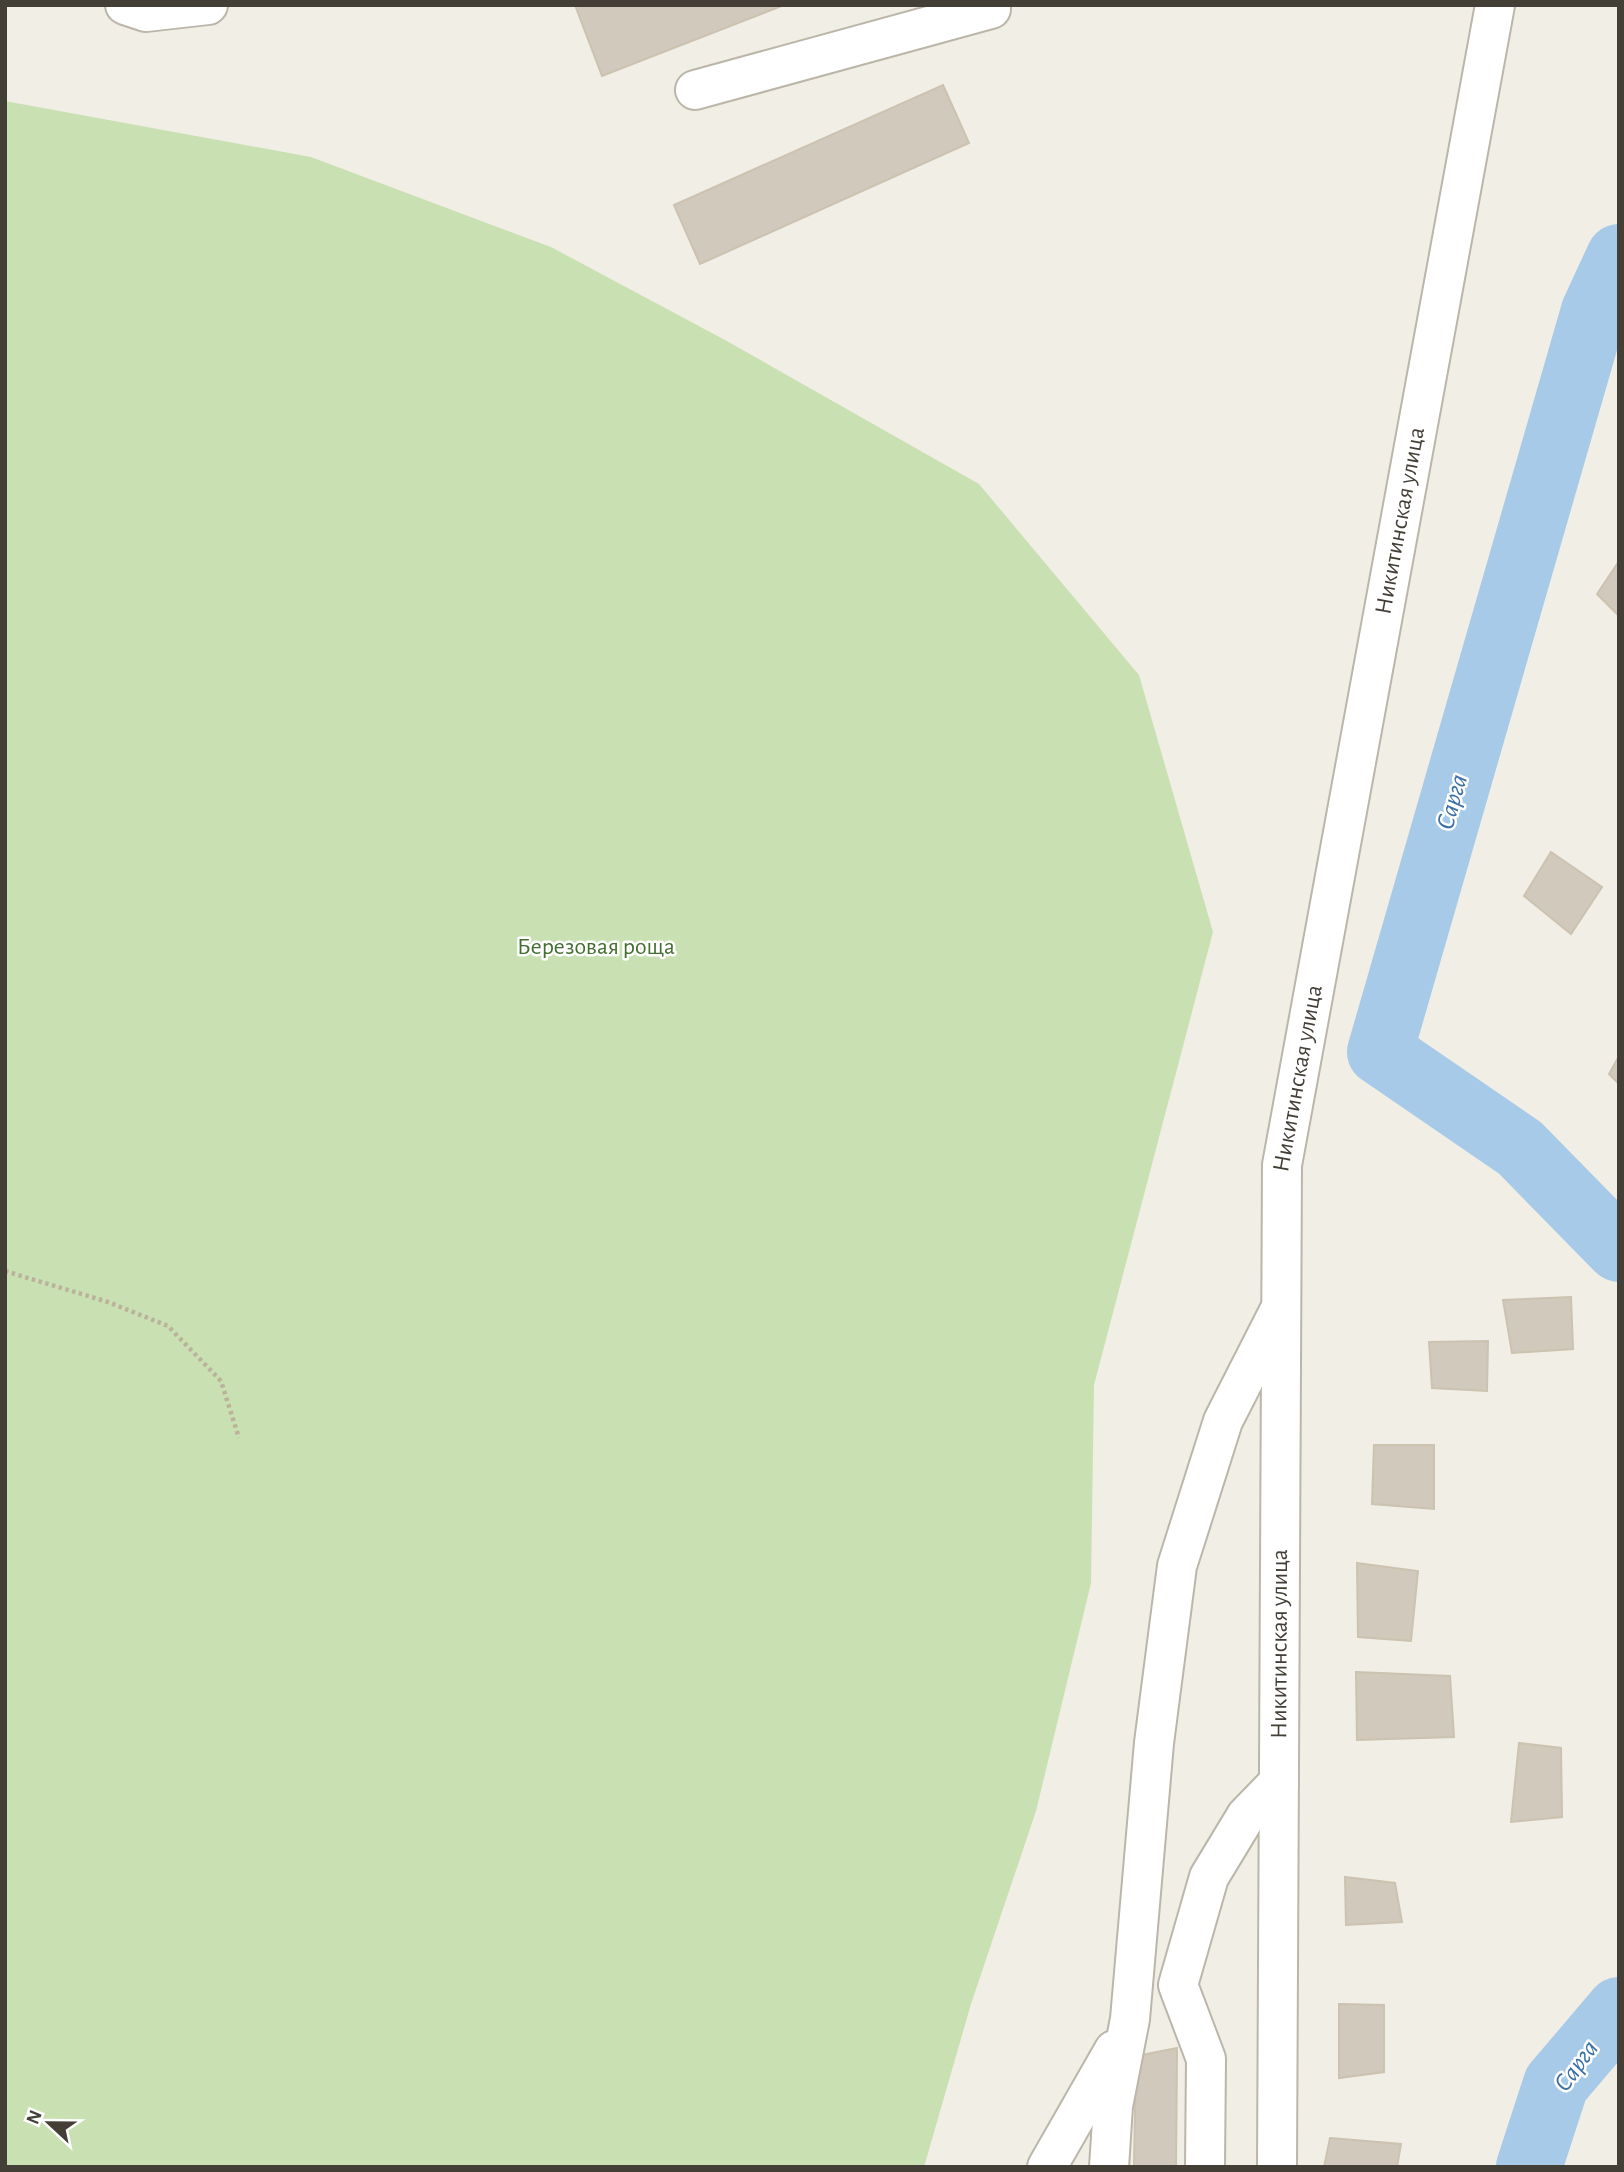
<svg xmlns="http://www.w3.org/2000/svg" width="1624" height="2172" font-family="'Alegreya Sans',sans-serif">
  <style>
    .green { fill: #c9e1b2 }
    .lines { fill: none; stroke-linecap: round; stroke-linejoin: round }
    .river { stroke: #a7cae8; stroke-width: 66 }
    .building { fill: #d1cabc; stroke: #cbc2b0; stroke-width: 2 }
    .minor-casing { stroke: #bbb6a9; stroke-width: 42 }
    .path { stroke: #bbb29c; stroke-width: 4.5; stroke-dasharray: 3.5 3.5; stroke-linecap: butt }
    .minor { stroke: #fff; stroke-width: 38 }
    .labels { text-anchor: middle; dominant-baseline: central; stroke-width: 5; stroke-linejoin: round; paint-order: stroke }
    .street-label { font-size: 24px; fill: #433e36; stroke: #fff }
    .park-label { font-size: 24px; fill: #436e2f; stroke: #fff }
    .water-label { font-size: 26px; font-style: italic; fill: #3a70a3; stroke: #fff }
  </style>
  <rect width="100%" height="100%" fill="#f1eee5"/>
  <!-- green -->
  <path class="green" d="M 5,101 L 311,157 L 551,247 L 725,340 L 979,484 L 1139,675 L 1213,932 L 1094,1385 L 1091,1583 L 1036,1811 L 971,2004 L 924,2167 L 5,2167 Z"/>
  <g class="lines">
    <!-- river -->
    <path class="river" d="M 1619,257 L 1594,311 L 1380,1052 L 1520,1148 L 1619,1249
      M 1529,2167 L 1556,2084 L 1619,2010"/>
  </g>
  <!-- building -->
  <path class="building" d="M 575,5 L 784,5 L 602,76 Z
    M 943,85 L 969,143 L 700,264 L 674,205 Z
    M 1619,561 L 1619,616 L 1597,594 Z
    M 1551,852 L 1602,887 L 1571,934 L 1524,896 Z
    M 1619,1056 L 1619,1084 L 1609,1074 Z
    M 1571,1297 L 1573,1349 L 1512,1353 L 1503,1300 Z
    M 1488,1341 L 1487,1391 L 1432,1388 L 1429,1342 Z
    M 1374,1445 L 1434,1445 L 1434,1509 L 1372,1504 Z
    M 1357,1563 L 1418,1571 L 1411,1641 L 1358,1637 Z
    M 1356,1672 L 1450,1676 L 1454,1737 L 1357,1740 Z
    M 1519,1743 L 1561,1748 L 1562,1817 L 1511,1822 Z
    M 1345,1877 L 1395,1883 L 1402,1922 L 1346,1925 Z
    M 1339,2004 L 1384,2005 L 1384,2072 L 1339,2078 Z
    M 1177,2048 L 1176,2167 L 1134,2167 L 1136,2056 Z
    M 1330,2138 L 1401,2144 L 1397,2167 L 1324,2167 Z"/>
  <g class="lines">
    <!-- minor casing -->
    <g class="minor-casing">
      <g id="minor">
        <path d="M 125,5 L 146,12 L 208,5"/>
        <path d="M 695,90 L 991,9 L 991,5"/>
        <path d="M 1047,2167 L 1114,2050"/>
        <path d="M 1109,2167 L 1113,2106 L 1130,2019 L 1154,1743 L 1177,1566 L 1223,1421 L 1278,1313"/>
        <path d="M 1205,2167 L 1206,2059 L 1178,1985 L 1209,1877 L 1246,1816 L 1279,1782"/>
        <path id="s1" d="M 1277,2167 L 1282,1165 L 1495,5"/>
      </g>
    </g>
    <!-- path -->
    <path class="path" d="M 5,1271 L 108,1302 L 168,1326 L 221,1381 L 239,1438"/>
    <!-- minor -->
    <use href="#minor" class="minor"/>
  </g>
  <g class="labels">
    <!-- street labels -->
    <g class="street-label">
      <text stroke="none"><textPath href="#s1" startOffset="1657">Никитинская улица</textPath></text>
      <text stroke="none"><textPath href="#s1" startOffset="1090">Никитинская улица</textPath></text>
      <text stroke="none"><textPath href="#s1" startOffset="523">Никитинская улица</textPath></text>
    </g>
    <!-- park labels -->
    <g class="park-label">
      <text x="596" y="947">Березовая роща</text>
    </g>
    <!-- water labels -->
    <g class="water-label">
      <text transform="translate(1452 802) rotate(-74)">Сарга</text>
      <text transform="translate(1576 2066) rotate(-54)">Сарга</text>
    </g>
  </g>
  <!-- border -->
  <rect width="1624" height="2172" fill="none" stroke="#433e36" stroke-width="14"/>
  <!-- north arrow -->
  <g transform="translate(49 2123) rotate(292)" stroke="#ffffff" stroke-width="5" paint-order="stroke">
  <path d="M0-5L12 26L0 18L-12 26Z" fill="#433e36"/>
  <text y="-10" font-size="19" font-weight="bold" text-anchor="middle" fill="#433e36">N</text>
  </g>
</svg>
